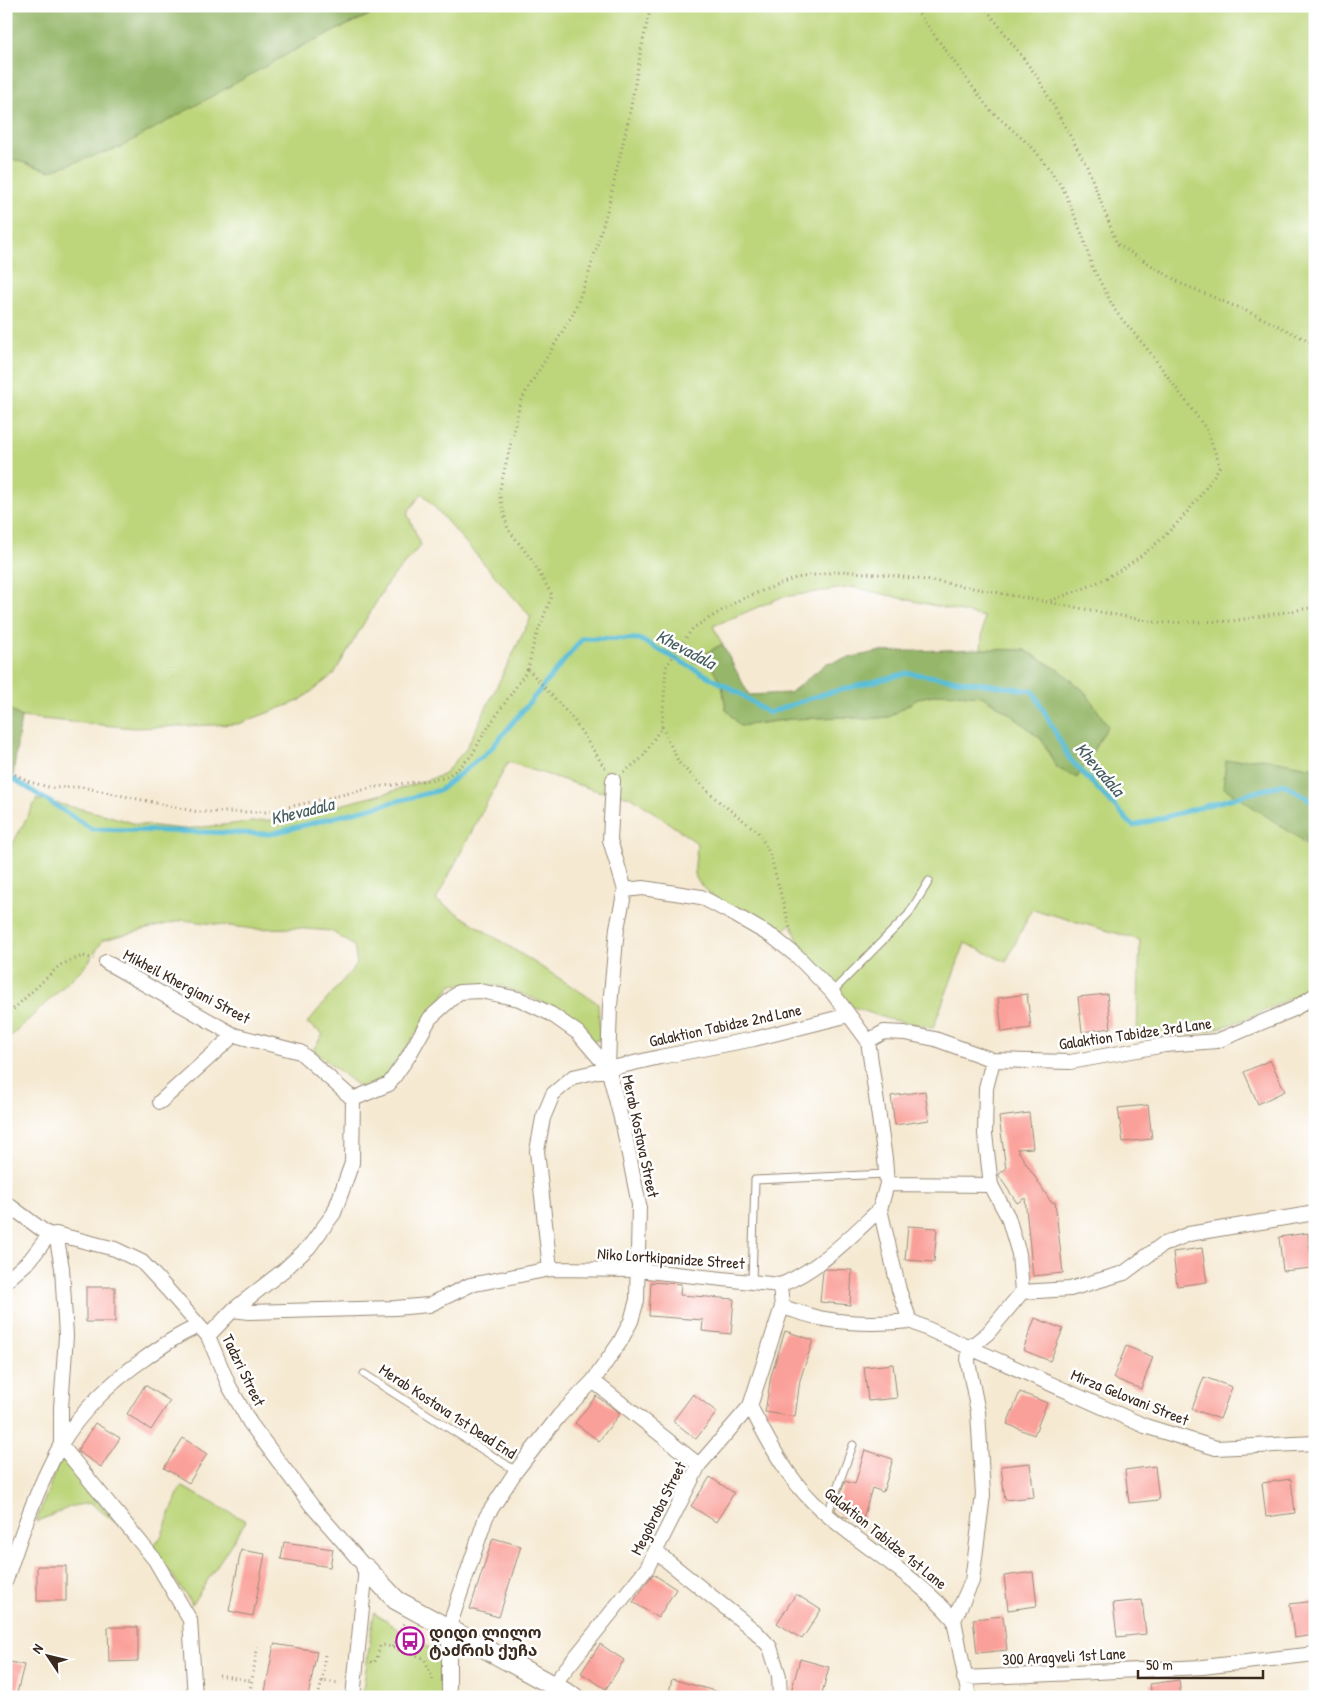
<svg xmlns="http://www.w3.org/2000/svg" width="1321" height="1703" font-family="'Patrick Hand','Noto Sans Georgian',sans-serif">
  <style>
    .green { fill: #bdd67b; stroke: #7c804c; fill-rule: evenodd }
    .forest { fill: #96b76b; stroke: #687044 }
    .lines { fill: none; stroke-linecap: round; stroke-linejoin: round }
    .stream { stroke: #59bdd7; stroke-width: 5 }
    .building { fill: #faa09a }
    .lane-casing { stroke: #988a78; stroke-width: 9 }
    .street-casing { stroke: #988a78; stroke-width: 16 }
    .secondary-casing { stroke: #988a78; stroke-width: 21 }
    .path { stroke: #988a78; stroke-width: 3; stroke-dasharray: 1 4; stroke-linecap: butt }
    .lane { stroke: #fff; stroke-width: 7 }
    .street { stroke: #fff; stroke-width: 14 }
    .secondary { stroke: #fff; stroke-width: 19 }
    .labels { text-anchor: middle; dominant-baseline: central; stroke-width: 5; stroke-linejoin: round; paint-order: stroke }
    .street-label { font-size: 16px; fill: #3b2a1e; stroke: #fff }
    .poi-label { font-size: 16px; font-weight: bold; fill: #3b2a1e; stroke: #fff; text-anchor: start }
    .water-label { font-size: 18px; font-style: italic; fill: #465d5f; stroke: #fff }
  </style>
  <rect width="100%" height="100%" fill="#fff"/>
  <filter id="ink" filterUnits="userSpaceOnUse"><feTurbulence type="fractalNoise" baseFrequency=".02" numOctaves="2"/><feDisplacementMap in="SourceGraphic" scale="10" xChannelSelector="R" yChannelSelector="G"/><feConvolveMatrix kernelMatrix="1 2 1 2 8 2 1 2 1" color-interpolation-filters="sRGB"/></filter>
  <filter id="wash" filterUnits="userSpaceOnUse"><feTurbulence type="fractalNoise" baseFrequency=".0096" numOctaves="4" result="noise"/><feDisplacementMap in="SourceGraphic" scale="20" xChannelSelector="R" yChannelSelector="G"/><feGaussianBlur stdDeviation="1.12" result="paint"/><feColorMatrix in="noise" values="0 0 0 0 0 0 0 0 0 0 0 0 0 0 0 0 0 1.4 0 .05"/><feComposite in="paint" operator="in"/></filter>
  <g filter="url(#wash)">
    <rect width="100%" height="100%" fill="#f5e9d2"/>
    <!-- green -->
    <path class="green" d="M 389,6 L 1315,6 L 1315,768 L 1313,767 L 1301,842 L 1315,849 L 1315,985 C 1276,1006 1234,1028 1190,1034 C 1173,1036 1154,1037 1137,1038 L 1140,940 L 1032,909 L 1006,962 L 965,943 L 933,1028 L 888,1019 L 853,1007 L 804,955 L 791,923 L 780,935 C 761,924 698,895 695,874 C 694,866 697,852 697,843 L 632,797 L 598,791 L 508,762 L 436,900 L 598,1003 L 600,1040 L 592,1041 L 580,1025 L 542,1002 L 501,986 L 452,984 L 385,1076 L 371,1084 L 359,1087 L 313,1050 L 323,1034 L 307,1023 L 357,964 L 354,946 L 331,931 L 295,928 L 254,929 L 183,920 L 103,940 L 87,964 L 6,1041 L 6,856 L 37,799 L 103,814 L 136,824 L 183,829 L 291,818 L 390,792 L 443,775 L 466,749 L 531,617 L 422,493 L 407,513 L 421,545 L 388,582 L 334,674 L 299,701 L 238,724 L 134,728 L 21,717 L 6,707 L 6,608 L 9,550 L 6,548 L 6,157 L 50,171 L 304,45 ZM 852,587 L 984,617 L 981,649 L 1025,650 L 1062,672 L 1086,693 L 1057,768 L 1042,740 L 1012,715 L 982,696 L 944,693 L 919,698 L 889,717 L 866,719 L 843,717 L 791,719 L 740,726 L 726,709 L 722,684 L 711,666 L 693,661 L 722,644 L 713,626 L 782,597 Z
      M 61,1456 L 91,1494 L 120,1526 L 91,1503 L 72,1506 L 36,1522 Z
      M 181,1486 L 246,1521 L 192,1604 L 152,1546 L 161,1537 Z
      M 374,1613 L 440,1655 L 442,1697 L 362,1697 Z"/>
    <!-- forest -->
    <path class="forest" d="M 6,6 L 389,6 L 304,45 L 121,147 L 50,171 L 6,157 Z
      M 722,644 L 749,695 L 790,693 L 827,663 L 876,652 L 981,649 L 1025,650 L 1062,672 L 1086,693 L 1108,726 L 1077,778 L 1057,768 L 1042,740 L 1012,715 L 982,696 L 944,693 L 919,698 L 889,717 L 866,719 L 843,717 L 791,719 L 740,726 L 726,709 L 722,684 L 711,666 L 693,661 Z
      M 6,707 L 21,717 L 11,791 L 6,790 Z
      M 1262,758 L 1315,768 L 1315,849 L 1223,787 L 1226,761 Z"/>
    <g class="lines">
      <!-- stream -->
      <path class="stream" d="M 6,774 L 92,829 L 270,834 L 440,790 L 490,750 L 583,638 L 639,639 L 739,693 L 768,713 L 820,695 L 908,673 L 1033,691 L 1069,758 L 1133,826 L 1284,784 L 1315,803"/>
    </g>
    <g id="blocks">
      <!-- building -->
      <path class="building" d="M 1027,994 L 1031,1028 L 1002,1032 L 998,998 Z
        M 1107,994 L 1111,1028 L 1082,1032 L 1078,997 Z
        M 1270,1060 L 1285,1091 L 1258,1104 L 1244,1072 Z
        M 925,1091 L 929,1120 L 895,1125 L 891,1096 Z
        M 1148,1105 L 1152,1139 L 1123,1142 L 1118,1108 Z
        M 1029,1113 L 1033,1148 L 1017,1149 L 1051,1202 L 1055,1202 L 1063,1273 L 1033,1276 L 1025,1198 L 1017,1203 L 999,1176 L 999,1174 L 1006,1169 L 999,1117 Z
        M 908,1226 L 937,1228 L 934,1262 L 905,1260 Z
        M 1308,1233 L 1312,1268 L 1283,1271 L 1279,1237 Z
        M 1202,1248 L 1207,1282 L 1177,1286 L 1173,1252 Z
        M 826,1269 L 852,1270 L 850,1305 L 820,1302 L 823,1271 Z
        M 651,1282 L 681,1284 L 680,1295 L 734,1299 L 731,1334 L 702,1331 L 703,1320 L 649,1316 Z
        M 86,1287 L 115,1287 L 115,1322 L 86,1322 Z
        M 1035,1318 L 1063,1329 L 1050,1361 L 1023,1350 Z
        M 785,1331 L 813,1340 L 800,1380 L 795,1417 L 765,1412 L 771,1376 Z
        M 1126,1346 L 1153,1357 L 1141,1389 L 1113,1378 Z
        M 893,1364 L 897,1398 L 868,1401 L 864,1367 Z
        M 1204,1377 L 1232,1387 L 1220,1419 L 1192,1409 Z
        M 145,1385 L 170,1401 L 151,1430 L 127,1414 Z
        M 1020,1392 L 1047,1403 L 1034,1435 L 1007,1424 Z
        M 693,1394 L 717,1412 L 696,1439 L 673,1421 Z
        M 596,1396 L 620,1413 L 599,1441 L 575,1423 Z
        M 95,1423 L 120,1438 L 101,1467 L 77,1451 Z
        M 183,1438 L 207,1454 L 189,1483 L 164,1468 Z
        M 865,1450 L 893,1459 L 883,1492 L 872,1488 L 862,1522 L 842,1516 L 835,1510 L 845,1481 L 855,1484 Z
        M 1030,1463 L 1034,1497 L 1005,1500 L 1001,1466 Z
        M 1155,1466 L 1159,1500 L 1129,1503 L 1125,1470 Z
        M 710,1477 L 734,1493 L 716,1522 L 691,1506 Z
        M 1291,1479 L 1295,1513 L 1266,1517 L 1262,1483 Z
        M 493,1538 L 521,1546 L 499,1617 L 470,1609 Z
        M 284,1542 L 333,1549 L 330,1567 L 281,1559 Z
        M 241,1550 L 265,1554 L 253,1616 L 229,1611 Z
        M 37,1566 L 66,1566 L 66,1601 L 37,1601 Z
        M 1033,1572 L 1037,1606 L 1008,1610 L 1004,1576 Z
        M 653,1574 L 676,1589 L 658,1618 L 633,1602 Z
        M 796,1594 L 821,1610 L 802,1639 L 777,1623 Z
        M 1142,1600 L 1146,1634 L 1117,1637 L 1113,1603 Z
        M 1315,1601 L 1315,1635 L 1294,1638 L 1290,1604 Z
        M 1003,1616 L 1007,1650 L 977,1653 L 973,1619 Z
        M 108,1627 L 138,1627 L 138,1661 L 109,1662 Z
        M 274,1644 L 317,1651 L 308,1697 L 264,1697 Z
        M 600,1644 L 624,1660 L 606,1689 L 581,1673 Z
        M 800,1659 L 829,1667 L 821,1697 L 796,1697 L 797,1694 L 791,1692 Z
        M 6,1661 L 24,1665 L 16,1697 L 6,1697 Z
        M 672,1679 L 722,1693 L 721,1697 L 668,1697 Z
        M 1179,1680 L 1181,1697 L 1152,1697 L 1150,1684 Z"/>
    </g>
  </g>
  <g filter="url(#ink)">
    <use href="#blocks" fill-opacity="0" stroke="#988a78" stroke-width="1"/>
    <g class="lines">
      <!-- lane casing -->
      <g class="lane-casing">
        <path id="lane" d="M 832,992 L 908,915 L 929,881
          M 752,1282 L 755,1180 L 886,1174
          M 364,1374 L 516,1471
          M 827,1515 L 853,1445"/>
      </g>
      <!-- street casing -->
      <g class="street-casing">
        <path id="street" d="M 625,890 L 643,888 L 701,897 L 735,915 L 773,937 L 798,957 L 832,992 L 868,1041 L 885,1159 L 887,1184 L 880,1209 L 899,1290 L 910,1321 L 1145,1426 L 1216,1448 L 1315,1443
          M 106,962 L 234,1035 L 300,1052 L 353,1099
          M 868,1041 L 884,1032 L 905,1033 L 935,1039 L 993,1060 L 1070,1062 L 1165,1045 L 1217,1041 L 1294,1009 L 1315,995
          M 353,1099 L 389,1084 L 408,1057 L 430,1018 L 459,992 L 480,991 L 519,999 L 551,1014 L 578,1033 L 608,1068
          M 160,1102 L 234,1035
          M 887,1184 L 991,1185 L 1008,1217 L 1019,1254 L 1022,1292
          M 991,1185 L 985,1134 L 986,1088 L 993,1060
          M 6,1203 L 49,1235 L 56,1234 L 115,1249 L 142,1262 L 167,1289 L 208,1336 L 229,1386 L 250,1423 L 312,1506 L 366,1568 L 353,1697
          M 56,1234 L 62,1268 L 66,1336 L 61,1408 L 61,1445 L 155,1560 L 190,1620 L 195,1697
          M 550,1269 L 537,1151 L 543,1118 L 553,1094 L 573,1077 L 660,1057 L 754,1039 L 849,1015
          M 6,1281 L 30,1260 L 49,1235
          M 782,1307 C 796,1311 810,1316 824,1319 C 853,1324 881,1324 910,1321
          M 233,1310 L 249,1312 L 395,1308 L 429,1305 L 470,1285 L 550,1269 L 638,1270 L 780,1285 C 819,1270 850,1237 880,1209
          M 208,1336 L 233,1310 L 284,1270 L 309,1247 L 334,1213 L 352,1163 L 353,1099
          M 969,1348 L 988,1333 L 1022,1292 L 1070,1289 L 1124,1273 L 1162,1245 L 1189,1234 L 1315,1213
          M 593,1381 L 699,1465
          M 750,1406 C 768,1440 785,1475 813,1502 C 857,1545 914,1572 954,1620
          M 656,1552 L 756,1632 L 770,1647 L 779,1676 L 780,1697
          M 6,1580 C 21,1534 37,1488 60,1446 C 80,1412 112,1381 144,1359 C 162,1346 179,1334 199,1326
          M 964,1678 L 1203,1667 L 1315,1654
          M 553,1685 L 647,1568 L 699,1465 L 750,1406 L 782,1307 L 780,1285
          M 449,1697 L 449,1627 L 486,1517 L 516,1471 L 559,1416 L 593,1381 L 620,1342 L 631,1321 L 637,1300 L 639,1205 L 624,1130 L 608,1068 L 610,1006 L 617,928 L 625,890 L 610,840 L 613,780
          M 969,1697 L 954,1620 L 972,1581 L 983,1495 L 978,1412 L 968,1362 L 969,1348"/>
      </g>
      <!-- secondary casing -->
      <g class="secondary-casing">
        <path id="secondary" d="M 366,1568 L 396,1600 L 574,1697"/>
      </g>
      <!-- path -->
      <path class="path" d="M 913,6 L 989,109 L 1034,149 L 1063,188 L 1082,234 L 1092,266 L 1116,312 L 1149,351 L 1207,430 L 1220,466 C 1189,517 1148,559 1094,584 C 1079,591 1062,596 1047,602
        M 984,6 L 1038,78 L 1087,166 L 1117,244 L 1182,284 L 1258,316 L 1315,344
        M 662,727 L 679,763 L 716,799 L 758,832 L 770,854 L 791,932
        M 605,768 L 573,719 L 528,669 L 534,642 L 552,595 L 531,559 L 508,529 L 499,493 L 521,400 L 573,314 L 588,276 L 609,204 L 629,117 L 641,50 L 651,6
        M 6,770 L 30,782 L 52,788 L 82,787 L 198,812 L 267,812 L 376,787 L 444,778 L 458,769 L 472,755 L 483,735 L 528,669
        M 624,772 L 642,758 L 662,726 L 666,667 L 693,628 L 741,599 L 796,578 L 841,571 L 889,575 L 946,583 L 1159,623 L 1233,621 L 1315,607
        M 6,1016 L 60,965 L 83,956 L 94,959
        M 392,1647 L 404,1623
        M 371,1662 L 374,1663 L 377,1658 L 380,1646 L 385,1645 L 424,1658 L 434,1682
        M 219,1675 L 252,1681
        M 322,1681 L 325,1654
        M 249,1697 L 258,1644
        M 318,1697 L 322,1681 L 339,1683"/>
      <!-- lane -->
      <use href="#lane" class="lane"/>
      <!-- street -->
      <use href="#street" class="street"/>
      <!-- secondary -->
      <use href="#secondary" class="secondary"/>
    </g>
  </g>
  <!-- icons -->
  <defs>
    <g id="bus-ring" transform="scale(1.4375)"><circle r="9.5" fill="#fff" stroke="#b5179e" stroke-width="1.5"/><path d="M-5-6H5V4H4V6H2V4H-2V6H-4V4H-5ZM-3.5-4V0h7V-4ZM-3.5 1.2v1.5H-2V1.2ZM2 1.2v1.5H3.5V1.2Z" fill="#b5179e"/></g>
  </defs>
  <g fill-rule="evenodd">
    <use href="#bus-ring" x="410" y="1641"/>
  </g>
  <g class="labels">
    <!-- street labels -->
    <g class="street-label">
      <text transform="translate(187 986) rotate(28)">Mikheil Khergiani Street</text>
      <text transform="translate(725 1025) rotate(-12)">Galaktion Tabidze 2nd Lane</text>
      <text transform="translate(1135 1033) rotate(-8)">Galaktion Tabidze 3rd Lane</text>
      <text transform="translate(641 1136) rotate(78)">Merab Kostava Street</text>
      <text transform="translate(671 1258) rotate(4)">Niko Lortkipanidze Street</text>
      <text transform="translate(244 1370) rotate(64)">Tadzri Street</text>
      <text transform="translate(1130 1397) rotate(22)">Mirza Gelovani Street</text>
      <text transform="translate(448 1411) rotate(33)">Merab Kostava 1st Dead End</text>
      <text transform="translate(658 1508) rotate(-63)">Megobroba Street</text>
      <text transform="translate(886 1538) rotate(39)">Galaktion Tabidze 1st Lane</text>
      <text transform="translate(1064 1656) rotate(-3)">300 Aragveli 1st Lane</text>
    </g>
    <!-- poi labels -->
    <g class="poi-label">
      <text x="429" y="1632">დიდი ლილო<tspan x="429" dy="18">ტაძრის ქუჩა</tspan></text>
    </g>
    <!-- water labels -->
    <g class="water-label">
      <text transform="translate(686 649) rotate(28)">Khevadala</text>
      <text transform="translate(1100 769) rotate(49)">Khevadala</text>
      <text transform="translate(302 811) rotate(-14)">Khevadala</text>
    </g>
  </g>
  <!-- margin -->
  <rect width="1321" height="1703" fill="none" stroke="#fff" stroke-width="25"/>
  <!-- north arrow -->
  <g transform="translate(48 1656) rotate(305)" stroke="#ffffff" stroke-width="4" paint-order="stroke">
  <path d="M0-4L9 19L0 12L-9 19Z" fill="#3b2a1e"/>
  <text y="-8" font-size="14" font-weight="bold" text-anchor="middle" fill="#3b2a1e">N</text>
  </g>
  <!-- scale -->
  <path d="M1138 1670v8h125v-8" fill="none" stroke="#3b2a1e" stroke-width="2.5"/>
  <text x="1146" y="1670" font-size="15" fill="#3b2a1e" stroke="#ffffff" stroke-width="4" paint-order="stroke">50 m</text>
</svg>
